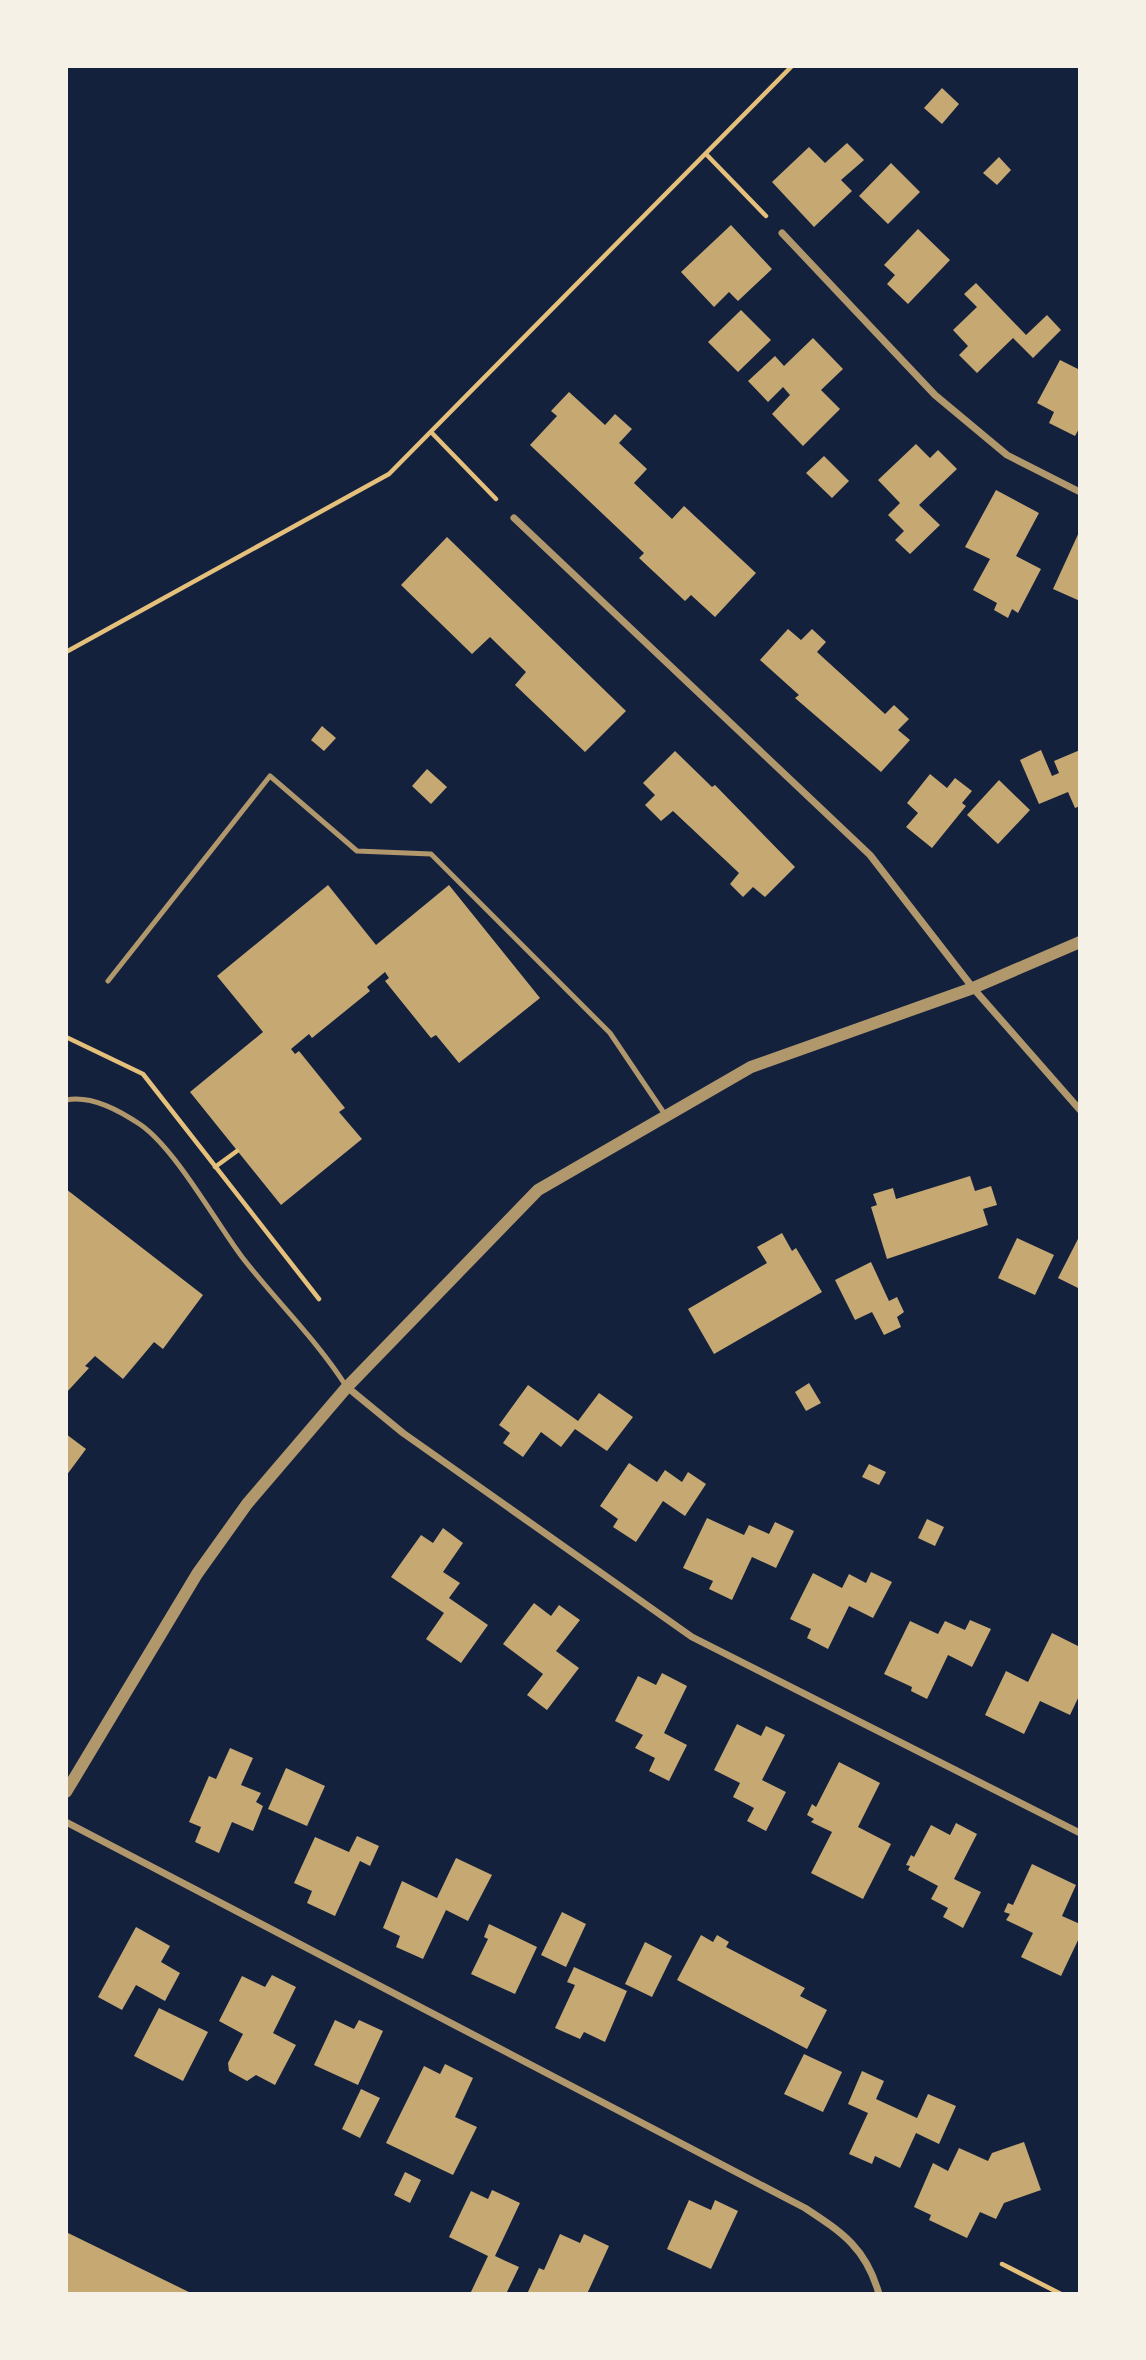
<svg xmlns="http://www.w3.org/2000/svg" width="1146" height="2360" font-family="'Fira Sans Condensed',sans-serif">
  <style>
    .building { fill: #c6a872 }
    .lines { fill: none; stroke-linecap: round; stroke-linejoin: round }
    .path { stroke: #e5c07b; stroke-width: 4.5 }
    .service { stroke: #b1986c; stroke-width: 5 }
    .minor { stroke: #b1986c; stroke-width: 7 }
    .tertiary { stroke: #b1986c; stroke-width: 12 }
  </style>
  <rect width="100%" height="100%" fill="#14213d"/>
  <!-- building -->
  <path class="building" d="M 942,88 L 959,104 L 942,124 L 924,108 Z
    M 847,143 L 864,160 L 841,180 L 852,191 L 814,227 L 772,182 L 809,147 L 825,163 Z
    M 999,157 L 1011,170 L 997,185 L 983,173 Z
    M 891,163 L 920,192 L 888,224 L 859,196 Z
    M 731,225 L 772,269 L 738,301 L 729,292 L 714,307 L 681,272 Z
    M 918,229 L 950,260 L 908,304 L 887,284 L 895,275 L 884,265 Z
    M 976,283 L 1026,335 L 1047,315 L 1061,330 L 1033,358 L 1013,338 L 977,373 L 959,355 L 968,346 L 953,330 L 977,307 L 964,294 Z
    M 741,310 L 771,340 L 738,372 L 708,342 Z
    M 813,338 L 843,369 L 821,390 L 840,409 L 803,446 L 772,414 L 790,395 L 783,387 L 768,402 L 748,381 L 775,356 L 784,366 Z
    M 1060,360 L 1080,370 L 1080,427 L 1075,436 L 1049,423 L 1054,412 L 1037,403 Z
    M 569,392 L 605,425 L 615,414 L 632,429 L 619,443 L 647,469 L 634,483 L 672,519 L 684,506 L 756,573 L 715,617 L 691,595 L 685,601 L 639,558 L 644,553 L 530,445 L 557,416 L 551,411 Z
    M 916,444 L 930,458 L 938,450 L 957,469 L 919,505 L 940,525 L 910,554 L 895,540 L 904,531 L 888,515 L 900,503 L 878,480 Z
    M 824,456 L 849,481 L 832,498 L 806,473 Z
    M 996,490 L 1039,513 L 1016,556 L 1041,569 L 1018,613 L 1012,609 L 1008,618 L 994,610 L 997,603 L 973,590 L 990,559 L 965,547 Z
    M 1080,530 L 1080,601 L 1053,589 Z
    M 447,537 L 626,711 L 585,752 L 515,685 L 526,672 L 490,637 L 472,654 L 401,585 Z
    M 788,629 L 801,640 L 812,629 L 826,642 L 817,652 L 885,714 L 894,705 L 909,719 L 898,730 L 910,740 L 881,772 L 795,698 L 799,695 L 760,660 Z
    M 322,726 L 336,738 L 324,751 L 311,740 Z
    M 1041,750 L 1052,776 L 1059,773 L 1054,761 L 1080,750 L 1080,806 L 1075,808 L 1068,792 L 1039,804 L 1020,760 Z
    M 675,751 L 712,787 L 715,785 L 795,867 L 765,897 L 753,887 L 743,897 L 730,884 L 739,873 L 673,811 L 661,821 L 645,805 L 655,795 L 643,783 Z
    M 427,769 L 447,787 L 431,804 L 412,786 Z
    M 930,774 L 947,788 L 955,778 L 972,791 L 962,803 L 966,806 L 932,848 L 906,827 L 918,813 L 907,803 Z
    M 999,780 L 1030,810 L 998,844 L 967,815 Z
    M 328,885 L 376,945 L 449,885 L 540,998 L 459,1063 L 436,1035 L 431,1038 L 385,981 L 389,978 L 385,972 L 367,987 L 370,991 L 312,1038 L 309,1034 L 291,1049 L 295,1054 L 299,1051 L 345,1108 L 339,1112 L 362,1139 L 281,1205 L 190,1092 L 263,1032 L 217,976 Z
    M 970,1176 L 975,1191 L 991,1186 L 997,1205 L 983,1209 L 988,1225 L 887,1259 L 871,1207 L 877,1205 L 873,1194 L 893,1188 L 896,1199 Z
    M 66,1189 L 203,1295 L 163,1349 L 154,1342 L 123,1379 L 95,1356 L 85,1366 L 89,1368 L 66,1393 Z
    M 782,1233 L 792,1251 L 796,1248 L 822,1292 L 714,1354 L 688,1309 L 767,1263 L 757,1247 Z
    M 1080,1235 L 1080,1289 L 1058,1278 Z
    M 1017,1238 L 1054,1255 L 1035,1295 L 998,1278 Z
    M 871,1262 L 889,1301 L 897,1297 L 904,1312 L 897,1317 L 901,1327 L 884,1335 L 872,1312 L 855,1320 L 835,1280 Z
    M 809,1383 L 821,1403 L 806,1411 L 795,1392 Z
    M 528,1385 L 578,1421 L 599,1393 L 633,1417 L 607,1451 L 575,1429 L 561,1447 L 541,1432 L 523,1457 L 503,1443 L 510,1433 L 499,1425 Z
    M 66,1434 L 86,1449 L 66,1476 Z
    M 629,1463 L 657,1482 L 665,1470 L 682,1482 L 688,1472 L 706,1484 L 685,1516 L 663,1501 L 636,1542 L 613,1527 L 618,1519 L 600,1506 Z
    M 869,1464 L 886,1472 L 879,1485 L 862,1477 Z
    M 707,1518 L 744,1535 L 749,1525 L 769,1534 L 775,1522 L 794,1531 L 776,1568 L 752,1557 L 732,1600 L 709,1589 L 713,1581 L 683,1568 Z
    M 927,1519 L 944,1527 L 935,1546 L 918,1538 Z
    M 443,1528 L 463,1543 L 443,1572 L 460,1583 L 449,1598 L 488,1625 L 461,1663 L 426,1639 L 444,1613 L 391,1577 L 421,1535 L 433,1543 Z
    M 871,1572 L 892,1582 L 873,1618 L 849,1606 L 828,1649 L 807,1638 L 811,1629 L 790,1619 L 813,1573 L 842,1588 L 849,1574 L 866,1583 Z
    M 534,1603 L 551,1616 L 559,1605 L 580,1620 L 556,1651 L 579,1668 L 547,1710 L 527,1695 L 543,1674 L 503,1644 Z
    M 970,1620 L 991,1629 L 972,1667 L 948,1655 L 927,1699 L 911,1691 L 912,1687 L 884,1674 L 910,1621 L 938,1634 L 945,1621 L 965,1630 Z
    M 1052,1633 L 1080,1647 L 1080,1694 L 1070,1715 L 1040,1701 L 1024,1734 L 985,1715 L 1006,1671 L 1028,1682 Z
    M 662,1673 L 687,1686 L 664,1733 L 687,1745 L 669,1781 L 649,1771 L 655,1758 L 635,1748 L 643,1735 L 615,1721 L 638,1676 L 656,1685 Z
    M 737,1724 L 761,1736 L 766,1726 L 785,1735 L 762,1780 L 786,1792 L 766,1831 L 747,1821 L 754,1808 L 733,1797 L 740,1783 L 714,1770 Z
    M 230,1748 L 253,1758 L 241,1785 L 261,1793 L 256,1802 L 263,1806 L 253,1831 L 232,1822 L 219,1853 L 195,1842 L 201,1827 L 189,1822 L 209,1776 L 216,1779 Z
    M 839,1762 L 880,1783 L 858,1827 L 891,1844 L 863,1899 L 811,1873 L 832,1832 L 811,1822 L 814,1819 L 807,1815 L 812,1804 L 816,1807 Z
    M 286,1768 L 325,1786 L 307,1826 L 268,1809 Z
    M 956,1823 L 977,1834 L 954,1879 L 981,1892 L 963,1928 L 943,1917 L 948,1908 L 931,1899 L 938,1886 L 908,1870 L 910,1866 L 906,1865 L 911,1855 L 914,1857 L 931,1825 L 950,1835 Z
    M 357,1836 L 379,1846 L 370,1866 L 360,1861 L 335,1916 L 307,1903 L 312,1891 L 294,1883 L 315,1837 L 349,1852 Z
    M 456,1858 L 492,1875 L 468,1921 L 446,1910 L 423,1959 L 396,1947 L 400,1936 L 383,1928 L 402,1881 L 437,1898 Z
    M 1032,1864 L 1076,1885 L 1062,1916 L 1080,1924 L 1080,1936 L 1061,1976 L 1021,1957 L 1033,1933 L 1006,1920 L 1010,1914 L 1004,1912 L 1008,1903 L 1013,1905 Z
    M 562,1912 L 586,1924 L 566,1967 L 541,1955 Z
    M 489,1924 L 537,1947 L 515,1994 L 471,1974 L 488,1939 L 484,1937 Z
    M 136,1927 L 170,1946 L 161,1962 L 180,1973 L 165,2001 L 136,1985 L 122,2010 L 98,1997 Z
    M 701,1935 L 713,1942 L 717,1935 L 729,1942 L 726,1947 L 805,1988 L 800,1996 L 827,2010 L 807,2049 L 677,1980 Z
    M 645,1942 L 672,1956 L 652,1997 L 625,1984 Z
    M 574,1967 L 627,1991 L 605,2042 L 584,2032 L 580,2039 L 555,2028 L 575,1985 L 567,1982 Z
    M 272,1975 L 296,1987 L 273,2033 L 296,2045 L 275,2085 L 256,2075 L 247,2081 L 229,2071 L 228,2063 L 243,2034 L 219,2021 L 242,1976 L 265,1987 Z
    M 159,2008 L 208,2032 L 183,2081 L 134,2056 Z
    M 335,2020 L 354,2029 L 359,2020 L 383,2031 L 358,2085 L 314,2065 Z
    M 804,2054 L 842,2072 L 823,2112 L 784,2094 Z
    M 445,2064 L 473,2078 L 455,2117 L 477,2127 L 453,2175 L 386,2143 L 424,2066 L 440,2074 Z
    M 862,2071 L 884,2081 L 876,2099 L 917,2118 L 928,2094 L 956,2106 L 939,2144 L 916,2133 L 900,2168 L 875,2156 L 872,2164 L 849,2154 L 868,2113 L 848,2104 Z
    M 361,2089 L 380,2098 L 360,2138 L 342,2129 Z
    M 1024,2142 L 1041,2190 L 1004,2203 L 996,2219 L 980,2212 L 967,2238 L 929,2220 L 931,2215 L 914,2207 L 933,2163 L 948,2171 L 959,2148 L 988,2161 L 992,2153 Z
    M 405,2172 L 421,2180 L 410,2203 L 394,2195 Z
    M 492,2190 L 520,2203 L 495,2256 L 519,2267 L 506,2294 L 470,2294 L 488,2256 L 449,2237 L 471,2191 L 488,2199 Z
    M 689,2200 L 711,2210 L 715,2200 L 738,2211 L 711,2269 L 667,2249 Z
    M 66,2232 L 193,2294 L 66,2294 Z
    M 560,2234 L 580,2243 L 584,2234 L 609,2246 L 587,2294 L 527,2294 L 539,2268 L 544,2270 Z"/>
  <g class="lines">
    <!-- path -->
    <path class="path" d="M 706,154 L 766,216
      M 431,432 L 496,499
      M 66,652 L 389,474 L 792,66
      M 66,1037 L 143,1074 L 319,1299
      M 215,1167 L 237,1151
      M 1002,2264 L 1061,2294"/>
    <!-- service -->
    <path class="service" d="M 108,981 L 270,776 L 357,851 L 431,854 L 610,1033 L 666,1116
      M 66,1100 C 92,1095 120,1111 141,1125 C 176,1150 215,1221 242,1257 C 276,1301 316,1339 346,1386"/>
    <!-- minor -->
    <path class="minor" d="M 782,233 L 935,395 L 1007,455 L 1080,492
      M 514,518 L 870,855 L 973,988 L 1080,1110
      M 347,1387 L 403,1433 L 692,1637 L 1080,1833
      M 66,1822 L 805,2208 C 843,2233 866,2248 879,2294"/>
    <!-- tertiary -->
    <path class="tertiary" d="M 66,1792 L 197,1574 L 247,1504 L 347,1387 L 538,1190 L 751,1067 L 973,988 L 1080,942"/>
  </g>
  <!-- border -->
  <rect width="1146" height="2360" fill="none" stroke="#f6f1e7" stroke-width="136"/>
</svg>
